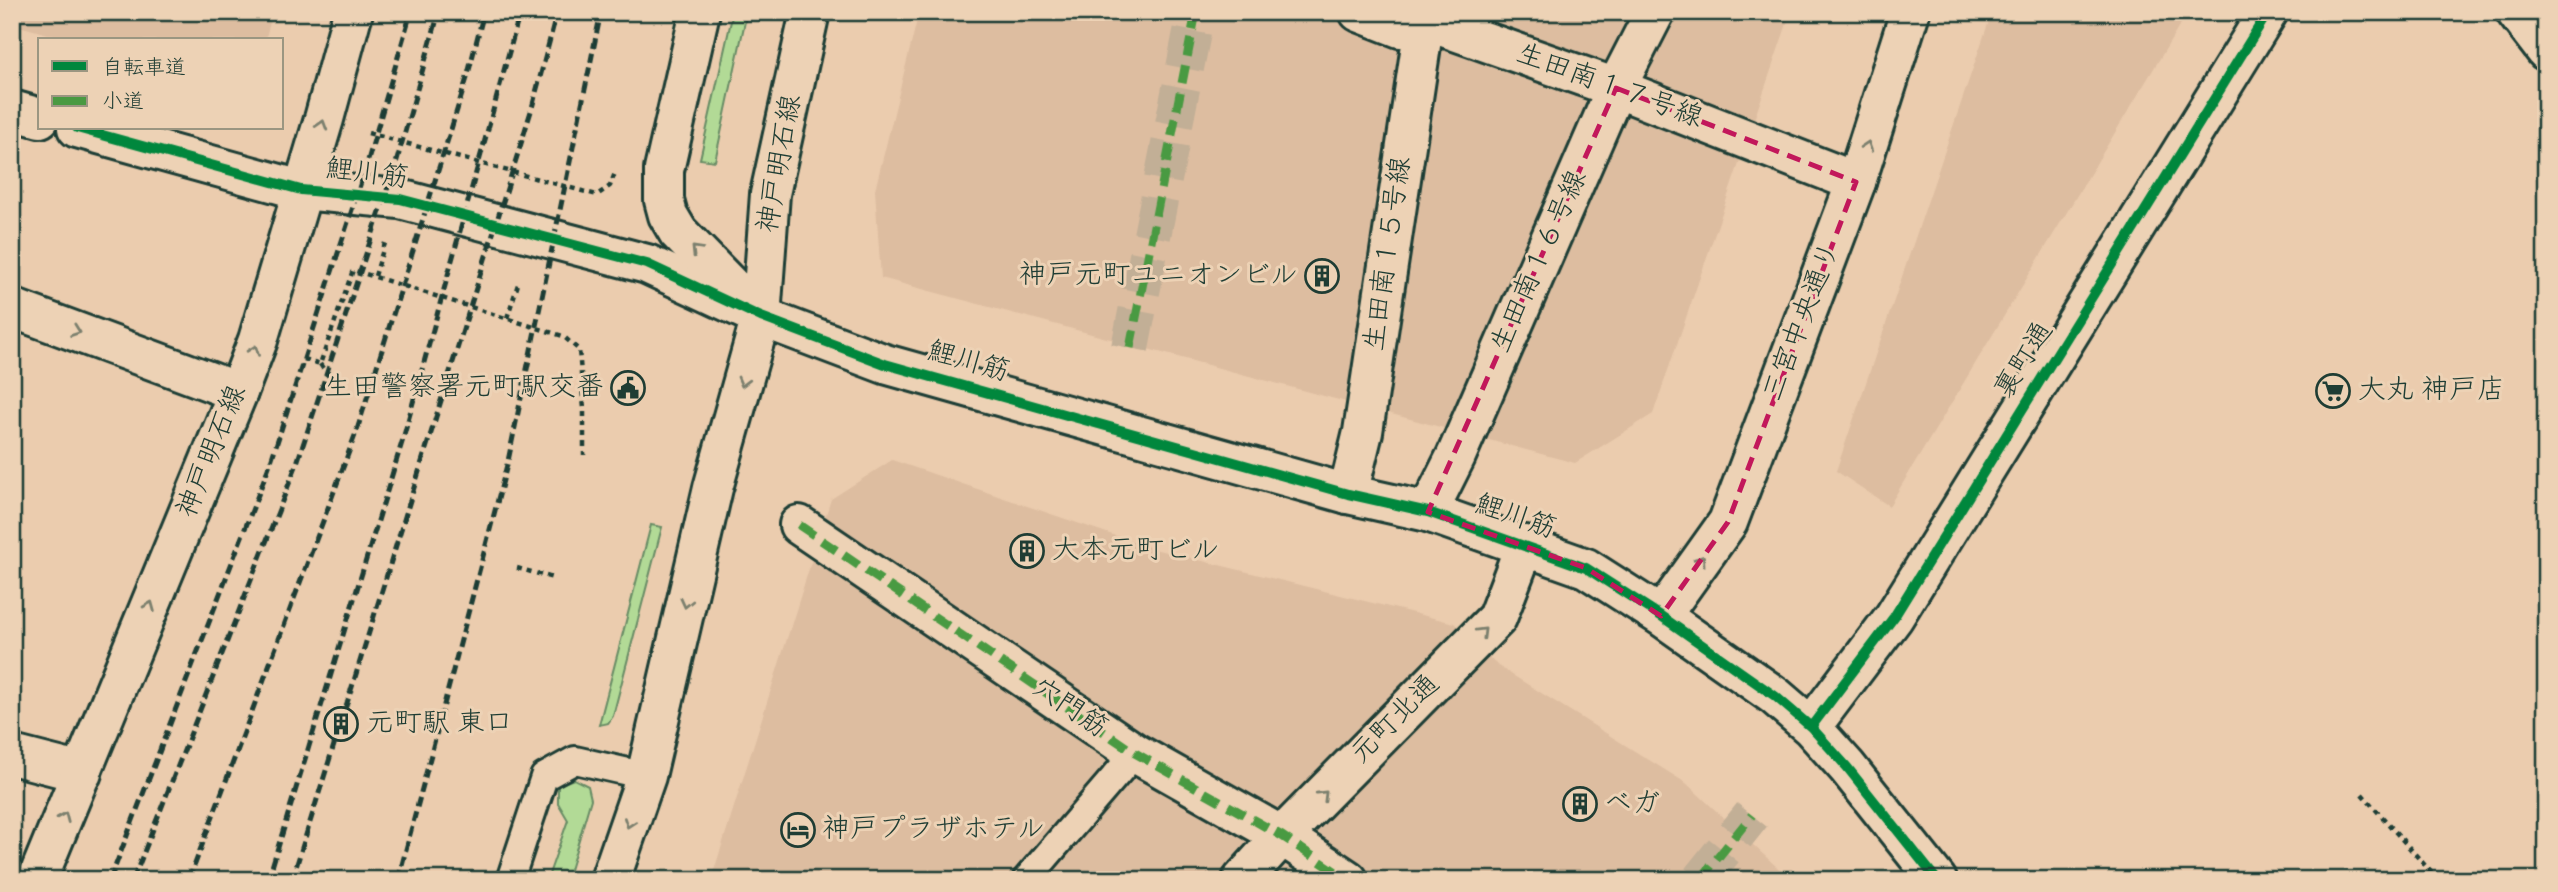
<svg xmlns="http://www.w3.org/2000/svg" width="2558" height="892" font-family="'Indie Flower','Klee One',sans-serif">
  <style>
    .built { fill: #ddbda0 }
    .green { fill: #b2da96; stroke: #688c65; stroke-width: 2 }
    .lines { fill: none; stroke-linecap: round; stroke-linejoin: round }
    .street-tunnel { stroke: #c2af96; stroke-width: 38; stroke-dasharray: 38 19; stroke-linecap: butt }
    .lane-casing { stroke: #1f3d34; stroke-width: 32 }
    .street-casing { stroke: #1f3d34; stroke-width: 44 }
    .secondary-casing { stroke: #1f3d34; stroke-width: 44 }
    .primary-casing { stroke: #1f3d34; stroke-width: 44 }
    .path { stroke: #1f3d34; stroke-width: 4.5; stroke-dasharray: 5 5; stroke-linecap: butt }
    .lane { stroke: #edd2b5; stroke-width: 26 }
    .street { stroke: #edd2b5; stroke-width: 38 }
    .secondary { stroke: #edd2b5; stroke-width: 38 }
    .primary { stroke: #edd2b5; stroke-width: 38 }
    .rail { stroke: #1f3d34; stroke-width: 5; stroke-dasharray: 10 5; stroke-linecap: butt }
    .quiet { stroke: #4a9a42; stroke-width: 9; stroke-dasharray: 18 9; stroke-linecap: butt }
    .cycleway-casing { stroke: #edd2b5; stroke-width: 15 }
    .cycleway { stroke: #00873e; stroke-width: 10 }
    .oneway { stroke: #7c806e }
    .marked { fill: none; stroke: #c2185b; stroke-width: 5; stroke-dasharray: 14 9; stroke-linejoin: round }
    .labels { text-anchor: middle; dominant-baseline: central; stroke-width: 6; stroke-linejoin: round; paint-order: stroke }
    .street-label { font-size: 28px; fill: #1f3d34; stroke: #edd2b5 }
    .poi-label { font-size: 28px; fill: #1f3d34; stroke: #edd2b5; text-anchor: start }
  </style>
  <rect width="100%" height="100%" fill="#ebccae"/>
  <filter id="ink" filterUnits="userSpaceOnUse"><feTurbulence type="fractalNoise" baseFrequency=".0143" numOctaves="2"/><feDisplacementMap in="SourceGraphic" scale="14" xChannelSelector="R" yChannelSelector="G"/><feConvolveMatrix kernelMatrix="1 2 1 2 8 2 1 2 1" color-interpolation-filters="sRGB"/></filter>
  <g filter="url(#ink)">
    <!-- built -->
    <path class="built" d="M 12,12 L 273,12 L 265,40 L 69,40 L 12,24 Z
      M 919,12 L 1791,12 L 1653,414 L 1575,463 L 881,278 L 875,190 Z
      M 1992,12 L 2188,12 L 1889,506 L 1836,471 Z
      M 892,460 L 1154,549 L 1454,623 L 1498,666 L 1686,783 L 1791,880 L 711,880 L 831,499 Z"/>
    <!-- green -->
    <path class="green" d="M 733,12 L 747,12 L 715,161 L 700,159 Z
      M 651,525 L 662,527 L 613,716 L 608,723 L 599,725 Z
      M 574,779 L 588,786 L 591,799 L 567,880 L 547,880 L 568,820 L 558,803 L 558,785 Z"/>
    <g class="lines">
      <!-- street-tunnel -->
      <path class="street-tunnel" d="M 1130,348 L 1196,12
        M 1700,880 L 1752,815"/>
      <!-- lane casing -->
      <g class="lane-casing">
        <path id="lane" d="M 510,880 L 544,777 L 575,760 L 646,776
          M 1026,880 L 1135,753"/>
      </g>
      <!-- street casing -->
      <g class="street-casing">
        <path id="street" d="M 1359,12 L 1400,28 L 1424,20 L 1616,88 L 1856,182
          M 12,308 L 238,392
          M 1348,494 L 1363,432 L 1426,12
          M 1428,512 L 1456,456 L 1616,88 L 1655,12
          M 799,525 L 1135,753 L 1282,836 L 1348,880
          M 12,755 L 82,773
          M 1242,880 L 1282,836 L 1497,618 L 1525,545"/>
      </g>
      <!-- secondary casing -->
      <g class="secondary-casing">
        <path id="secondary" d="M 2516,12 L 2546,51
          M 12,110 L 40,118
          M 77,128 L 301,190 L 400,199 L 647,264 L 761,317 L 885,364 L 1348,494 L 1428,512 L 1586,568 L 1661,616 L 1775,696 L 1811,727 L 1847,767 L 1937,880
          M 1661,616 L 1728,522 L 1856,182 L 1910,12
          M 1811,727 L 1894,617 L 2268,12"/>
      </g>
      <!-- primary casing -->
      <g class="primary-casing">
        <path id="primary" d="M 700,12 L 664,170 L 664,200 L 668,215 L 678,232 L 761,317
          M 37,880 L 238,392 L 258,340 L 324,119 L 353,12
          M 610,880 L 646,776 L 713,488 L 761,317 L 770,194 L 810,12"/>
      </g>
      <!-- path -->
      <path class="path" d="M 368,133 L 597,195 L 610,186 L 615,173
        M 375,276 L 385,243
        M 507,318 L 519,281
        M 304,359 L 320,364 L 353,270 L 563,336 L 579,350 L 584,409 L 584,455
        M 320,364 L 329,377
        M 517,568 L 553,578
        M 2362,794 L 2438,880"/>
      <!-- lane -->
      <use href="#lane" class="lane"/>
      <!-- street -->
      <use href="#street" class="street"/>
      <!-- secondary -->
      <use href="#secondary" class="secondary"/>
      <!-- primary -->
      <use href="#primary" class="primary"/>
      <!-- rail -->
      <path class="rail" d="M 110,880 L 271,461 L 369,157 L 411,12
        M 133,880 L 296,466 L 397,160 L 439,12
        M 189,880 L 357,430 L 467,78 L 484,12
        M 268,880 L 403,439 L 520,12
        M 292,880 L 532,108 L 557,12
        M 398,880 L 508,461 L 601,12"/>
      <!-- quiet -->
      <path class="quiet" d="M 1130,348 L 1196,12
        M 799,525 L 1135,753 L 1282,836 L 1348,880
        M 1700,880 L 1752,815"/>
      <!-- cycleway casing -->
      <g class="cycleway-casing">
        <path id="cycleway" d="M 77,128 L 301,190 L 400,199 L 647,264 L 761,317 L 885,364 L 1348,494 L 1428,512 L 1586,568 L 1661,616 L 1775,696 L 1811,727 L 1847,767 L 1937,880
          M 1811,727 L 1894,617 L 2268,12"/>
      </g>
      <!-- cycleway -->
      <use href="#cycleway" class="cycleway"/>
    </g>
    <!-- one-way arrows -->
    <defs><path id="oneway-chevron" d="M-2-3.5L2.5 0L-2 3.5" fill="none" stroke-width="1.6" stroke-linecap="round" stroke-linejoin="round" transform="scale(1.75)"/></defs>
    <g class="oneway">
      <use href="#oneway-chevron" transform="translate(322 125) rotate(-73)"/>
      <use href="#oneway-chevron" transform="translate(1867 146) rotate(-72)"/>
      <use href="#oneway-chevron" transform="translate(696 250) rotate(-134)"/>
      <use href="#oneway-chevron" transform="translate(76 331) rotate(20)"/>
      <use href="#oneway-chevron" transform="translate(254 350) rotate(-70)"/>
      <use href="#oneway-chevron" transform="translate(743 382) rotate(105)"/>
      <use href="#oneway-chevron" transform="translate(1701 560) rotate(-55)"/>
      <use href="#oneway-chevron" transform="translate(686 603) rotate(103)"/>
      <use href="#oneway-chevron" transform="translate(150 606) rotate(-68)"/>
      <use href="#oneway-chevron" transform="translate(1482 632) rotate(-45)"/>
      <use href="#oneway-chevron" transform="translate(1323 795) rotate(-45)"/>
      <use href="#oneway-chevron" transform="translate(64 817) rotate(-67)"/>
      <use href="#oneway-chevron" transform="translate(629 823) rotate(109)"/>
    </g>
  </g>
  <!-- marked area -->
  <path class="marked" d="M 1616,88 L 1856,182 L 1728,522 L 1661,616 L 1586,568 L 1428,512 Z"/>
  <!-- icons -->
  <defs>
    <g id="building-ring" transform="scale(1.75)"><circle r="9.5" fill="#edd2b5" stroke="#1f3d34" stroke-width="1.5"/><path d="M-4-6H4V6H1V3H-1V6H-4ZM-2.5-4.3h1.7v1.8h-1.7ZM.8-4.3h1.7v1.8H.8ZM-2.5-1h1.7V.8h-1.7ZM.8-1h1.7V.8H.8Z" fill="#1f3d34"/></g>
    <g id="civic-ring" transform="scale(1.75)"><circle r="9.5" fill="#edd2b5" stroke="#1f3d34" stroke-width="1.5"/><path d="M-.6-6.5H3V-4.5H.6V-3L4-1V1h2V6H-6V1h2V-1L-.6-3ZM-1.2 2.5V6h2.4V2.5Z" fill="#1f3d34"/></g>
    <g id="supermarket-ring" transform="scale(1.75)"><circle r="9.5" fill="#edd2b5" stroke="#1f3d34" stroke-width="1.5"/><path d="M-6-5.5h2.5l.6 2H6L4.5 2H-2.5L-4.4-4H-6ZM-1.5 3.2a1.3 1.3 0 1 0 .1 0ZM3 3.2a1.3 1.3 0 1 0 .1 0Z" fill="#1f3d34"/></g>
    <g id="hotel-ring" transform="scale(1.75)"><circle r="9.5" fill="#edd2b5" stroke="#1f3d34" stroke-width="1.5"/><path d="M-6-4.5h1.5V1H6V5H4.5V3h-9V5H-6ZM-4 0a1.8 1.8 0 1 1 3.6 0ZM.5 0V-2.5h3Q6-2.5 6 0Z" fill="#1f3d34"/></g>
  </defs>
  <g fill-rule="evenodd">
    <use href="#building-ring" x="1322" y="276"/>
    <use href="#civic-ring" x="628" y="388"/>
    <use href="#supermarket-ring" x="2333" y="391"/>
    <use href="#building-ring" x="1027" y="551"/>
    <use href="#building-ring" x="341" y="724"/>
    <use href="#building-ring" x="1580" y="804"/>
    <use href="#hotel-ring" x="798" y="830"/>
  </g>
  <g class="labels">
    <!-- street labels -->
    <g class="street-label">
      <text transform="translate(1609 87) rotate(20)">生田南１７号線</text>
      <text transform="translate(781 164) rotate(-80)">神戸明石線</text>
      <text transform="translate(367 175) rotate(7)">鯉川筋</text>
      <text transform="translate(1389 254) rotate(-82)">生田南１５号線</text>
      <text transform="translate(1540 262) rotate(-66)">生田南１６号線</text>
      <text transform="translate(1803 322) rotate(-69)">三宮中央通り</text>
      <text transform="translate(2025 361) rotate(-58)">裏町通</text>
      <text transform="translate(968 363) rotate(16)">鯉川筋</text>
      <text transform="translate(213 452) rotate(-68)">神戸明石線</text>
      <text transform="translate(1515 518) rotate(19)">鯉川筋</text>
      <text transform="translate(1069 709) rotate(34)">穴門筋</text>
      <text transform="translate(1396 720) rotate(-45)">元町北通</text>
    </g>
    <!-- poi labels -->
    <g class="poi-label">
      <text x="1298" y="276" text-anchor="end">神戸元町ユニオンビル</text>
      <text x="604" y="388" text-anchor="end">生田警察署元町駅交番</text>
      <text x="2358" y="391">大丸 神戸店</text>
      <text x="1052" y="551">大本元町ビル</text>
      <text x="366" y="724">元町駅 東口</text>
      <text x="1604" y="804">ベガ</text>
      <text x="822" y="830">神戸プラザホテル</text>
    </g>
  </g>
  <!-- margin -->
  <rect width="2558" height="892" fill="none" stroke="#edd2b5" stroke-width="42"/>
  <rect x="21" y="21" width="2516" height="850" fill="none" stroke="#1f3d34" stroke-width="2.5" filter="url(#ink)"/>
  <!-- legend -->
  <rect x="38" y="38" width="245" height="91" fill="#edd2b5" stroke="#9b9681" stroke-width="2"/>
  <rect x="52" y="61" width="35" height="10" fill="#00873e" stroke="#9b9681" stroke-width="2"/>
  <text x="102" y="74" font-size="21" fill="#1f3d34">自転車道</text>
  <rect x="52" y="96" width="35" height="10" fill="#4a9a42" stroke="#9b9681" stroke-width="2"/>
  <text x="102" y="108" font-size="21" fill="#1f3d34">小道</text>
</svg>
